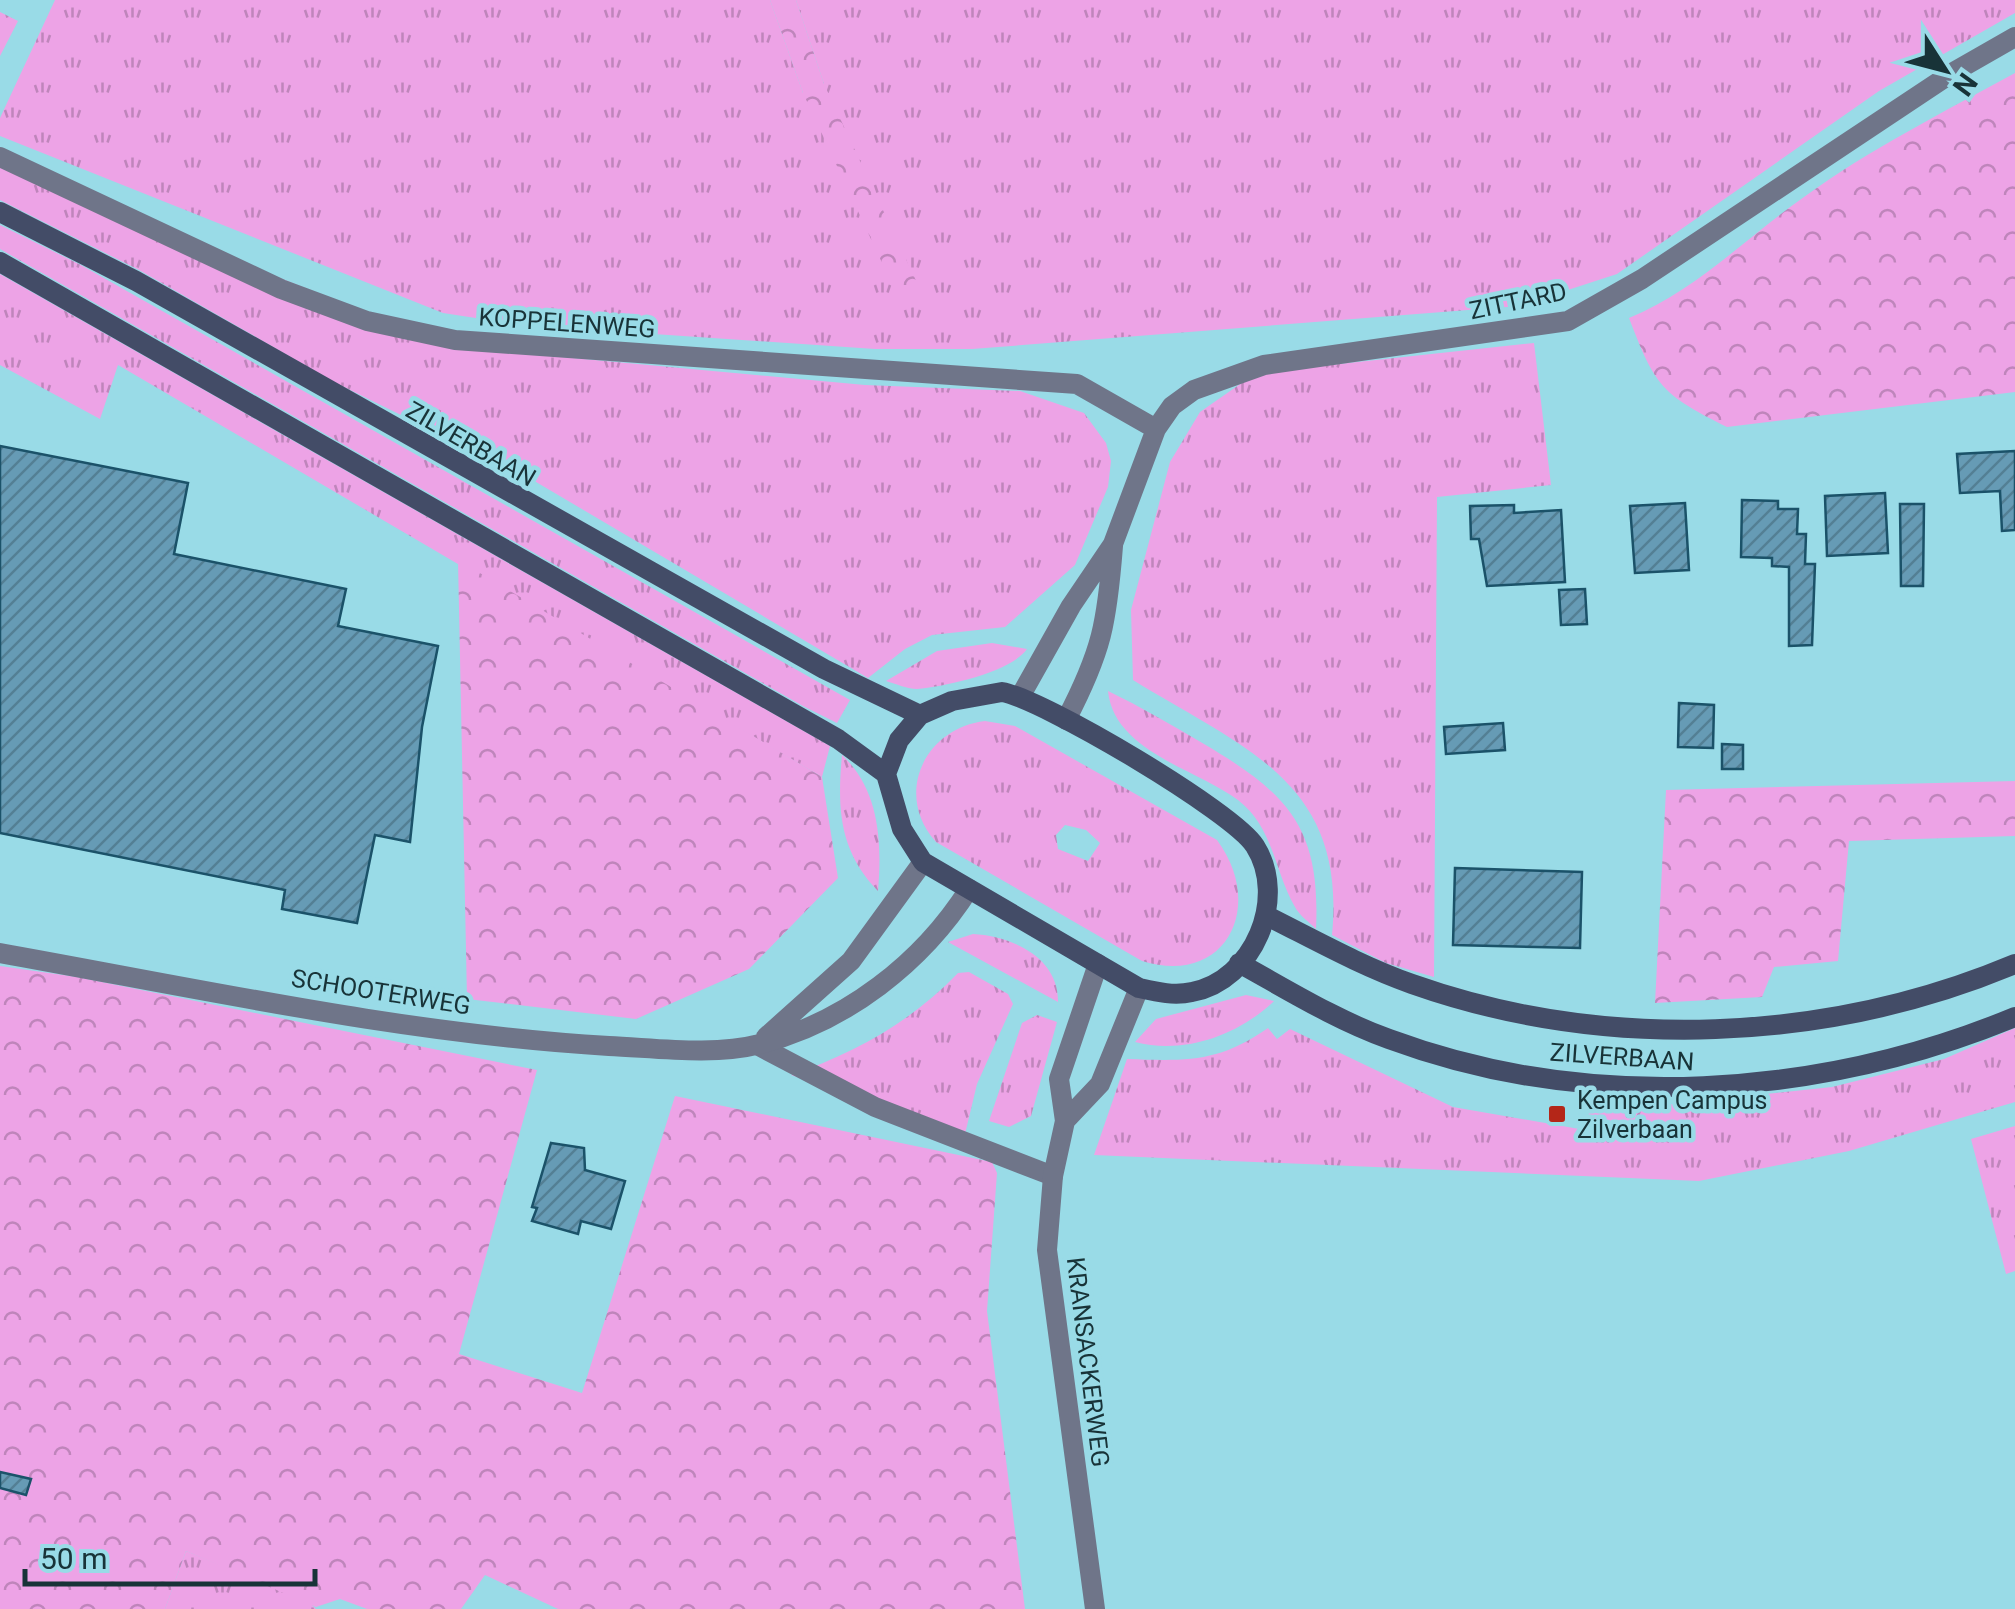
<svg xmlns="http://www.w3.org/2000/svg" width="2015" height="1609" font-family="Roboto,sans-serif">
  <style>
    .grass { fill: url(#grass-tufts); fill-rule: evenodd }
    .forest { fill: url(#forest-crowns) }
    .building { fill: url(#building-hatch); stroke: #1b5269; stroke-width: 2.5 }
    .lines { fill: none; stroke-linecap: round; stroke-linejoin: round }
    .service { stroke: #6f7589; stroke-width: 20 }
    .minor { stroke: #6f7589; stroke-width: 20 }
    .tertiary { stroke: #6f7589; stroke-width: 20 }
    .secondary { stroke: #434c67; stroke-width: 20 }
    .poi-dot { fill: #b42618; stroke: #99dbe7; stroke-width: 4 }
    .labels { text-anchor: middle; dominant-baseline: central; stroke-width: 9; stroke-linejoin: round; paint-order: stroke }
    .street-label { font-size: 25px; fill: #183338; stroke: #99dbe7 }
    .poi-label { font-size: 25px; fill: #183338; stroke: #99dbe7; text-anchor: start }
  </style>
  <defs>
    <pattern id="grass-tufts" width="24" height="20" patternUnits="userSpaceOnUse" patternTransform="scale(2.5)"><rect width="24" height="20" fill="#eda3e6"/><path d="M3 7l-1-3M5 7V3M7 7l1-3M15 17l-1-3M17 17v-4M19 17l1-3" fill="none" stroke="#bf85bb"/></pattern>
    <pattern id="forest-crowns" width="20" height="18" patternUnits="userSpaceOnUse" patternTransform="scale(2.5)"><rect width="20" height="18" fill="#eda3e6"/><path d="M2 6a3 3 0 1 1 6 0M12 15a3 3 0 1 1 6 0" fill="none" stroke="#bf85bb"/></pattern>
    <pattern id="building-hatch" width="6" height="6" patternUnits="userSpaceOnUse" patternTransform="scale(2.5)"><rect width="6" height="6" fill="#669bb5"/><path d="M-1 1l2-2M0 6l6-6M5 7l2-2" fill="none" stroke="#537f94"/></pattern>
  </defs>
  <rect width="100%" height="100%" fill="#99dbe7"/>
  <!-- grass -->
  <path class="grass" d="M 55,0 L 770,0 L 803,93 L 824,84 L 796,0 L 2015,0 L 2015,13 L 1879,91 L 1617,274 L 1519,306 L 972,349 L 875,349 L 521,325 L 443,313 L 0,136 L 0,118 Z
    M 0,12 L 18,21 L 0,56 Z
    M 0,167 L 454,347 L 865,385 L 1020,391 L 1084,413 L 1106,443 L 1111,461 L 1108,487 L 1075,565 L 1005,627 L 932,635 L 905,649 L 868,678 L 531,479 L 336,383 L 139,270 L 0,200 Z
    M 0,225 L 79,264 L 850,700 L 837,723 L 803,706 L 0,249 Z
    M 0,274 L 830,746 L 822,777 L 118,365 L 100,419 L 0,365 Z
    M 1534,343 L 1551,485 L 1437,497 L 1434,977 L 1386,963 L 1332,935 C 1347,782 1245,749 1133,680 L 1131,610 L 1170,462 L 1200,412 L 1256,373 Z
    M 992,643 L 1027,649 C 1011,672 947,686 917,689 C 908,689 896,684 886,681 L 937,651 Z
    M 1108,691 C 1141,707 1172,725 1204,744 C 1287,793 1321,827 1316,929 C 1309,922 1299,915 1295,907 C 1274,871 1274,828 1238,800 C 1196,769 1114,751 1108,691 Z
    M 985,721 L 1015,726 L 1217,840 C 1266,906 1226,987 1142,961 L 936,842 C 893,794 925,728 985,721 ZM 1065,825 L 1086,830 L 1100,843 L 1088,861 L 1058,849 L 1056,835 Z
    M 842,755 C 880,790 882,844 878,891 C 839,851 837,808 842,755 Z
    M 973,934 C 1011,936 1059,957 1058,1002 L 948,942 Z
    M 969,972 L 1008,994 L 1013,1004 L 977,1084 L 965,1134 L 791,1075 C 855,1053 911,1022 958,973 Z
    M 1246,995 L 1274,1001 C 1239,1035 1184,1055 1135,1042 L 1156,1019 Z
    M 1037,1015 L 1057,1022 L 1031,1116 L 1009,1127 L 989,1121 L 1022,1023 Z
    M 1268,1028 L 1277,1039 L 1290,1029 L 1453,1107 L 1585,1130 L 1589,1113 L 1832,1087 L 1944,1059 L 2015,1028 L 2015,1102 L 1849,1151 L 1699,1181 L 1094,1155 L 1127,1059 C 1186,1061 1218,1063 1268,1028 Z
    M 2015,1126 L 2015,1271 L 2006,1274 L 1971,1139 Z
    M 186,1551 L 308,1601 L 316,1609 L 165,1609 Z"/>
  <!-- forest -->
  <path class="forest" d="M 770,0 L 796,0 L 824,84 L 926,302 L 904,310 L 803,93 Z
    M 2015,73 L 2015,392 L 1727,427 C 1661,394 1655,386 1629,318 C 1697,290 1744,239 1804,197 C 1870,149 1944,112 2015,73 Z
    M 458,560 L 822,777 L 838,878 L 749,969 L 636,1019 L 467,999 Z
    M 2015,781 L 2015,836 L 1849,841 L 1838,961 L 1774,967 L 1762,997 L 1655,1003 L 1666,790 Z
    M 0,966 L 77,977 L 537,1070 L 459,1354 L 582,1393 L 675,1096 L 992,1162 L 997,1173 L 987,1311 L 1025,1609 L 558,1609 L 485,1575 L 461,1609 L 367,1609 L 340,1599 L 316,1607 L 186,1551 L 165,1609 L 0,1609 Z"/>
  <!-- building -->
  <path class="building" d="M 0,446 L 188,483 L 174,554 L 346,589 L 338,626 L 438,646 L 422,727 L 410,842 L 375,835 L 357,923 L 282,909 L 285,890 L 0,833 Z
    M 2015,451 L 2015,530 L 2002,531 L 2000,491 L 1960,493 L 1957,454 Z
    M 1885,493 L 1888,553 L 1827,556 L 1825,496 Z
    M 1742,500 L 1778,501 L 1778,509 L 1798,509 L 1797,534 L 1806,534 L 1805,564 L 1815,564 L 1812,645 L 1789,646 L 1789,567 L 1772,566 L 1772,558 L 1741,557 Z
    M 1685,503 L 1689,570 L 1635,573 L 1630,506 Z
    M 1900,504 L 1924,504 L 1923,586 L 1901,586 Z
    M 1514,505 L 1514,513 L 1561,510 L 1565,582 L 1487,586 L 1479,539 L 1471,539 L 1470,506 Z
    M 1585,589 L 1587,624 L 1561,625 L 1559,590 Z
    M 1679,703 L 1714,705 L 1713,748 L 1678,747 Z
    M 1503,723 L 1505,750 L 1446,754 L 1444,727 Z
    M 1722,744 L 1743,745 L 1743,769 L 1722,769 Z
    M 1455,868 L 1582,872 L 1580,948 L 1453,945 Z
    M 551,1143 L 584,1148 L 585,1170 L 625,1181 L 611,1229 L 581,1221 L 578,1234 L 532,1221 L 537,1208 L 532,1207 Z
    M 0,1472 L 31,1479 L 26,1495 L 0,1488 Z"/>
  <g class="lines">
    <!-- service -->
    <path class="service" d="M 757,1045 L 875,1107 L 1053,1176"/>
    <!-- minor -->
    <path class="minor" d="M 0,157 L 281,289 L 367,321 L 455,340 L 1077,384 L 1156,429
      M 1021,695 L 1071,606 L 1113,544 L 1156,429 L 1172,406 L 1194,390 L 1264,365 L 1568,321 L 1642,279 L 1952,73 L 2015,37
      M 1066,720 C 1102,651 1107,623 1113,546
      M 1065,1121 L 1100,1084 L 1139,988
      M 1095,1609 L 1047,1250 L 1053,1176 L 1065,1121 L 1059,1079 L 1098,964"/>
    <!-- tertiary -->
    <path class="tertiary" d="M 0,953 C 201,989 405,1034 609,1046 C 656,1048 714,1056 760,1044 C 846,1022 922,963 969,889
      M 766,1037 L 851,961 L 923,862"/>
    <!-- secondary -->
    <path class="secondary" d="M 0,212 L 136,281 L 824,669 L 920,715
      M 0,262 L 838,739 L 886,774
      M 1002,692 C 1043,699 1234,812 1255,846 C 1288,898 1254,980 1192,992 C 1174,996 1157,992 1139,988 L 923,862 L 902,829 L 886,774 L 899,740 L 920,715 L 952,701 Z
      M 1267,916 C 1315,940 1361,966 1412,984 C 1605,1052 1827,1043 2015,964
      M 1239,963 C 1288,990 1336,1020 1389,1039 C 1589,1113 1819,1098 2015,1017"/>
  </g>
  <!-- markers -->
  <rect class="poi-dot" x="1547" y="1104" width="20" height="20" rx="5"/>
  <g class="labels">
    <!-- street labels -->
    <g class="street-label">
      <text transform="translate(1518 301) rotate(-12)">ZITTARD</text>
      <text transform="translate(567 323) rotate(4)">KOPPELENWEG</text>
      <text transform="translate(471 444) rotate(30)">ZILVERBAAN</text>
      <text transform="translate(381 992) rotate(9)">SCHOOTERWEG</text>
      <text transform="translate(1622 1057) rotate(4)">ZILVERBAAN</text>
      <text transform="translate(1088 1362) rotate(83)">KRANSACKERWEG</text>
    </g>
    <!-- poi labels -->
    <g class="poi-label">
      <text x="1577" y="1100">Kempen Campus<tspan x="1577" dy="29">Zilverbaan</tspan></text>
    </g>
  </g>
  <!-- north arrow -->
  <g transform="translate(1945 70) rotate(126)" stroke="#99dbe7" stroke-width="8" paint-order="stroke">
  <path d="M0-8L18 38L0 25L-18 38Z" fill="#183338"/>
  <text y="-15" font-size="28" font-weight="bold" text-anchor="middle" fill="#183338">N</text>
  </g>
  <!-- scale -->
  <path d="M25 1569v15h290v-15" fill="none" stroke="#183338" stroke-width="5"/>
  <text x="40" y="1569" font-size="30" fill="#183338" stroke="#99dbe7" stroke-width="8" paint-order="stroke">50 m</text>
</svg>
